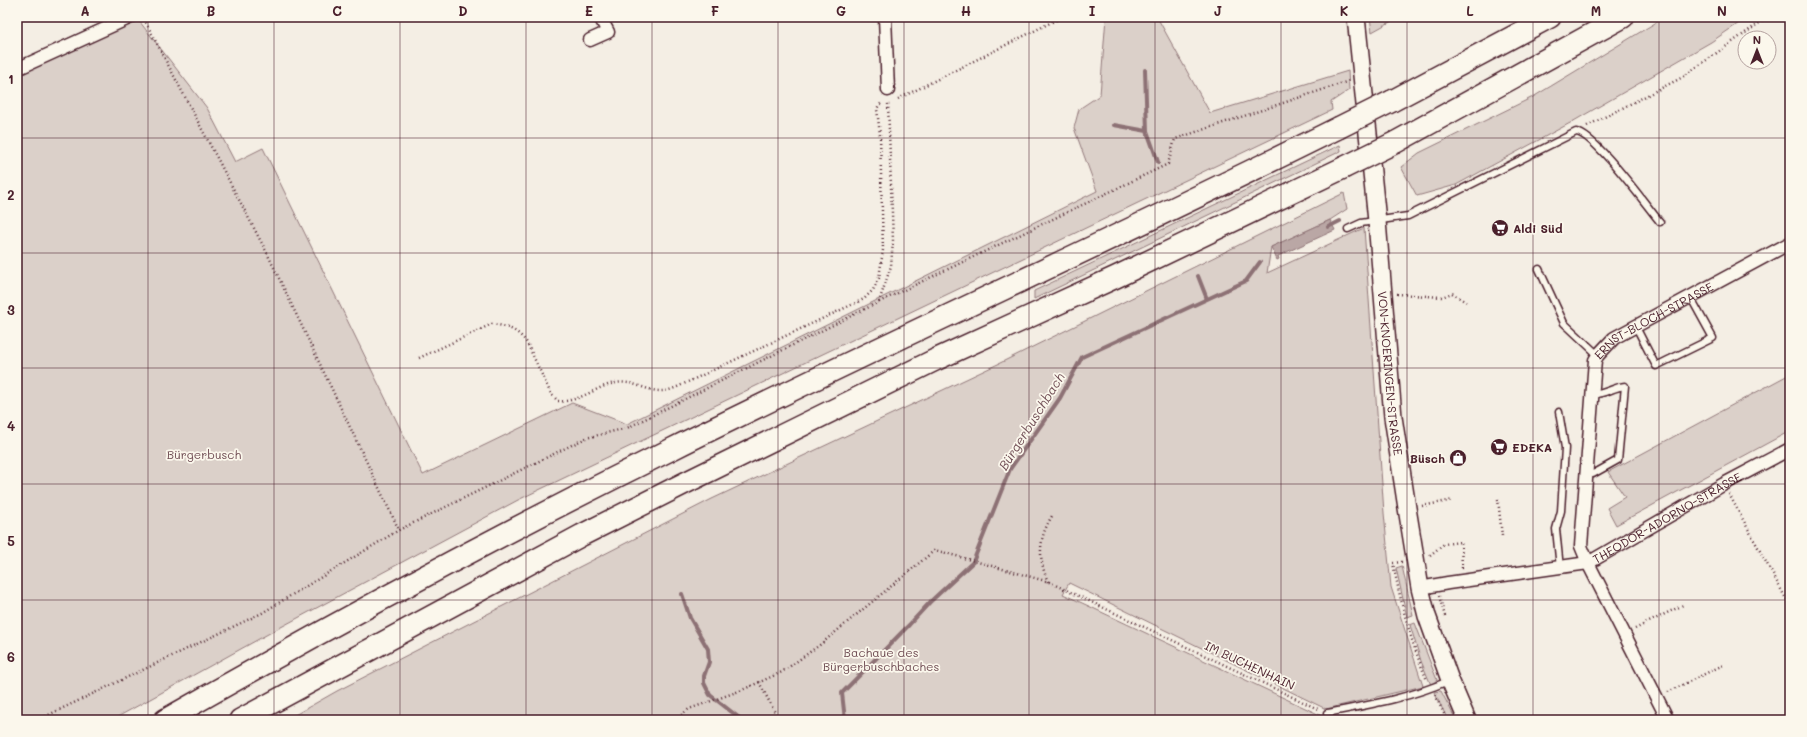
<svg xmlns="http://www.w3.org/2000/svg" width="1807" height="737" font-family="Mali,sans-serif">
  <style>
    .green { fill: #dbd0c9; stroke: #92787a }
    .water { fill: #baa7a5; stroke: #8d7174 }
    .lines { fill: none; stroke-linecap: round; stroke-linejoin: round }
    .stream { stroke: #8d7174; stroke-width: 4 }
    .service-casing { stroke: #4a1f2b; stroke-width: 9 }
    .minor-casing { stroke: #4a1f2b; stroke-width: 15 }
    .secondary-casing { stroke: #4a1f2b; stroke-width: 20 }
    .motorway-casing { stroke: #4a1f2b; stroke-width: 24 }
    .path { stroke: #4a1f2b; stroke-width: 2.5; stroke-dasharray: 1 3; stroke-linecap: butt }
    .service { stroke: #fbf7ec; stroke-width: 6 }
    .minor { stroke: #fbf7ec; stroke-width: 12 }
    .secondary { stroke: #fbf7ec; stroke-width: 17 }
    .motorway { stroke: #fbf7ec; stroke-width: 21 }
    .motorway-bridge-casing { stroke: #4a1f2b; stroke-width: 24; stroke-linecap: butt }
    .motorway-bridge { stroke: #fbf7ec; stroke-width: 21 }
    .grid { fill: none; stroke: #4a1f2b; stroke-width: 1; stroke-opacity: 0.55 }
    .labels { text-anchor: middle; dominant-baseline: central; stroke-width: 3.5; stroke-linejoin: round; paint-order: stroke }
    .poi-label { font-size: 12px; font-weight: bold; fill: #4a1f2b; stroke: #fbf7ec; text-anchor: start }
    .street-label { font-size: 12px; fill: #4a1f2b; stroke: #fbf7ec }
    .park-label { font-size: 12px; fill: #6e4b52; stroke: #fbf7ec }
    .water-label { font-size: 13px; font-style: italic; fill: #714f56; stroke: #fbf7ec }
    .neatline { fill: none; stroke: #4a1f2b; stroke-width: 1.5 }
    .grid-label { font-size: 13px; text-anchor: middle; font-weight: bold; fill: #4a1f2b }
  </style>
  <rect width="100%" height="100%" fill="#f4eee4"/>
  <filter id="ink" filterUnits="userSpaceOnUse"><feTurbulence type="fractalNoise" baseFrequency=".025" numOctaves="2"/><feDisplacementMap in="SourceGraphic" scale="8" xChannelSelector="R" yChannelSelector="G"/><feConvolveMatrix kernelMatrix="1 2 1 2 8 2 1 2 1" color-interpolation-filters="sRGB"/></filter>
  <g filter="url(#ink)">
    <!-- green -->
    <path class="green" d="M 114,17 L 136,17 L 207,108 L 235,162 L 263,148 L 423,475 L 572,403 L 627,424 L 1097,191 L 1074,128 L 1079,109 L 1100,95 L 1106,17 L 1157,17 L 1210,113 L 1348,71 L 1349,90 L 1331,102 L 1332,110 L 518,500 L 268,634 L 112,720 L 17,720 L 17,62 Z
      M 1370,17 L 1399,17 L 1372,32 Z
      M 1665,17 L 1748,17 L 1711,42 L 1572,122 L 1456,185 L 1417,196 L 1401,167 L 1419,153 L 1533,97 Z
      M 1340,145 L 1341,151 L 1034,299 L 1034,291 Z
      M 1344,193 L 1347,209 L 1330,220 L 1271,247 L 1267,273 L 1364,228 L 1384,513 L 1391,587 L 1423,686 L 1326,709 L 1069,583 L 1063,594 L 1320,715 L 1321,720 L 286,720 L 337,691 L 712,499 L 998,364 Z
      M 1790,374 L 1790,431 L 1616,525 L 1607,508 L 1625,497 L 1608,472 Z
      M 1402,566 L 1413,615 L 1407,617 L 1396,568 Z
      M 1415,623 L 1437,680 L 1431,685 L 1421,661 L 1410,625 Z
      M 1441,691 L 1456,720 L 1448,720 L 1434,692 Z"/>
    <!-- water -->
    <path class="water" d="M 1330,220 L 1335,230 L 1278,256 L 1279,259 L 1277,260 L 1271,247 Z"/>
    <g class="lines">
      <!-- stream -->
      <path class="stream" d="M 1145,70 L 1147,131 L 1158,162
        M 1114,125 L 1147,131
        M 1328,227 L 1340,221
        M 1198,276 L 1207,299
        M 682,594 L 690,618 L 708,649 L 709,662 L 704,676 L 704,683 L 710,695 L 742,720
        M 845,720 L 842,693 L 909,625 L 931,601 L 973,562 L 1010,469 L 1060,398 L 1082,357 L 1246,281 L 1260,262"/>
      <!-- service casing -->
      <g class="service-casing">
        <path id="service" d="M 1348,229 L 1361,223 L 1408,216 L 1576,132 C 1595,134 1645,204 1660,222
          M 1539,269 L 1564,323 L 1598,355
          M 1636,327 L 1656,366 L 1713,338 L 1691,298
          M 1559,412 L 1565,448 L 1561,511 L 1556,529 L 1560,568
          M 1587,473 L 1593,474 L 1618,460 L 1625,386 C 1613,387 1604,395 1593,394
          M 1327,713 C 1368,705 1410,698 1448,681"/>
      </g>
      <!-- minor casing -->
      <g class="minor-casing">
        <g id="minor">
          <path d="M 885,17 L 888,90"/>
          <path d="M 590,40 L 608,32 L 600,17"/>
          <path d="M 17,69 L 131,17"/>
          <path id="s1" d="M 1420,588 L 1448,583 L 1588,563 L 1724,484 L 1790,449"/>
          <path id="s2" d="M 1668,720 L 1588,563 L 1581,546 L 1595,360 L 1598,355 L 1614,338 L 1790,243"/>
        </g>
      </g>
      <!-- secondary casing -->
      <g class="secondary-casing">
        <g id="secondary">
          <path id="s3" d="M 1356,17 L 1377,221 L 1393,417 L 1407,508 L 1420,588 L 1427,616 L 1450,680 L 1467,720"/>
        </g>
      </g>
      <!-- motorway casing -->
      <g class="motorway-casing">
        <path id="motorway" d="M 1392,101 L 1550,17
          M 1396,142 L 1623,17
          M 165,720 C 331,625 500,534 672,449 C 893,339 1117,238 1338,128
          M 240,720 L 582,535 L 687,482 L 935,360 L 1116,277 L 1343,168"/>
      </g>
      <!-- path -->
      <path class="path" d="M 144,19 L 267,253 L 399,530
        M 898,99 L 1062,17
        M 1587,126 L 1681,78 L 1768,17
        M 1397,294 L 1442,297 L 1452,293 L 1466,302
        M 879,302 L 1168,164 L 1175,139 L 1349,81
        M 419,358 L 492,324 C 507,326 518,330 527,343 L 551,394 L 558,401 C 579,403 596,386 616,383 C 632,380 646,391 661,391 C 671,391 681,385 690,381 L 864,299 L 873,290 L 879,278 L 883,250 L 880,135 L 877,109 L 879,105 L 883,102
        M 1729,494 L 1790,606
        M 1498,499 L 1502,536
        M 1422,506 L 1453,500
        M 1430,555 L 1444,544 L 1461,542 L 1462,568 L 1459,568
        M 1402,562 L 1393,563 C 1401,604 1411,643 1427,680
        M 1048,582 C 1038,558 1038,539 1052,516
        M 1439,596 L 1445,616
        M 1635,629 L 1683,605
        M 759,682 L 779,720
        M 1668,692 L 1723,665
        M 1435,695 L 1447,720
        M 38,720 L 262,613 L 399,530 L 586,438 L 627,428 L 879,302 L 891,266 L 893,241 L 888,102
        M 675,720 L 689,709 L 742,690 L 782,672 L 821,644 L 935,550 L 1049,582 L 1320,710"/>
      <!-- service -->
      <use href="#service" class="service"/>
      <!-- minor -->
      <use href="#minor" class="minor"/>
      <!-- secondary -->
      <use href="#secondary" class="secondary"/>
      <!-- motorway -->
      <use href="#motorway" class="motorway"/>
      <!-- motorway-bridge casing -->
      <g class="motorway-bridge-casing">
        <path id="motorway-bridge" d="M 1338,128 L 1392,101
          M 1343,168 L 1396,142"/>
      </g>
      <!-- motorway-bridge -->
      <use href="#motorway-bridge" class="motorway-bridge"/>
    </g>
  </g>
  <!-- grid -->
  <path class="grid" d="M 148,17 L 148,720M 274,17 L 274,720M 400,17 L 400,720M 526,17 L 526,720M 652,17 L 652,720M 778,17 L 778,720M 904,17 L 904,720M 1029,17 L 1029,720M 1155,17 L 1155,720M 1281,17 L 1281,720M 1407,17 L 1407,720M 1533,17 L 1533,720M 1659,17 L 1659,720M 17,138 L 1790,138M 17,253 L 1790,253M 17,368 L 1790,368M 17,484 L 1790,484M 17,600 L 1790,600"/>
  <!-- icons -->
  <defs>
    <g id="supermarket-disc" transform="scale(0.9)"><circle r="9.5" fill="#4a1f2b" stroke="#fbf7ec"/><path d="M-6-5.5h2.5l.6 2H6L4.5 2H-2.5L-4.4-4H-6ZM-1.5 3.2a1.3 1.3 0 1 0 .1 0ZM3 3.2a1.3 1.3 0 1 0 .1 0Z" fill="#fff"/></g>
    <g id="shop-disc" transform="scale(0.9)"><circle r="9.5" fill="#4a1f2b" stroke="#fbf7ec"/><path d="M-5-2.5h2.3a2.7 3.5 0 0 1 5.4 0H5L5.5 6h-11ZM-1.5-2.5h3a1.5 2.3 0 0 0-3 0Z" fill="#fff"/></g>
  </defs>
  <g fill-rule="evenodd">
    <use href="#supermarket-disc" x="1500" y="228"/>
    <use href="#supermarket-disc" x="1499" y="447"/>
    <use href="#shop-disc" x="1458" y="458"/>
  </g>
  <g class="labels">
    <!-- poi labels -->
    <g class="poi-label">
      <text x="1513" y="228">Aldi Süd</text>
      <text x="1512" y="447">EDEKA</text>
      <text x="1445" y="458" text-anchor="end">Büsch</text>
    </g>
    <!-- street labels -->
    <g class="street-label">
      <text stroke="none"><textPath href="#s2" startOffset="453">ERNST-BLOCH-STRASSE</textPath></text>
      <text stroke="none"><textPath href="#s3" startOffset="358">VON-KNOERINGEN-STRASSE</textPath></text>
      <text stroke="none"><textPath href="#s1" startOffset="261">THEODOR-ADORNO-STRASSE</textPath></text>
      <text transform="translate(1250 665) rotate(25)">IM BUCHENHAIN</text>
    </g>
    <!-- park labels -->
    <g class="park-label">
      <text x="204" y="454">Bürgerbusch</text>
      <text x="881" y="652">Bachaue des<tspan x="881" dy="14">Bürgerbuschbaches</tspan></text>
    </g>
    <!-- water labels -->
    <g class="water-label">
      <text transform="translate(1031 421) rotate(-58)">Bürgerbuschbach</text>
    </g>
  </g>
  <!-- margin -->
  <rect width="1807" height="737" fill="none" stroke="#fbf7ec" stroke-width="44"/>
  <!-- north arrow -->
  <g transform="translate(1757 50)"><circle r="19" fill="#fbf7ec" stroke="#b4a19f"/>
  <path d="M0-3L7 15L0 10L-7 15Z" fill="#4a1f2b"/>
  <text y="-6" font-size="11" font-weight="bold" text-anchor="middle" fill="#4a1f2b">N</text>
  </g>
  <rect x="22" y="22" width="1763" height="693" class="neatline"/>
  <g class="grid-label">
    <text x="85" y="16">A</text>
    <text x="211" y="16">B</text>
    <text x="337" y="16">C</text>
    <text x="463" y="16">D</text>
    <text x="589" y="16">E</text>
    <text x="715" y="16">F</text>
    <text x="841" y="16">G</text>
    <text x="966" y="16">H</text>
    <text x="1092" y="16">I</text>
    <text x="1218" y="16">J</text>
    <text x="1344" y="16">K</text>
    <text x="1470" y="16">L</text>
    <text x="1596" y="16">M</text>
    <text x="1722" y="16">N</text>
    <text x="11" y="84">1</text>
    <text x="11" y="200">2</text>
    <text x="11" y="315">3</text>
    <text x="11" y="431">4</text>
    <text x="11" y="546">5</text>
    <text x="11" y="662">6</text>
  </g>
</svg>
